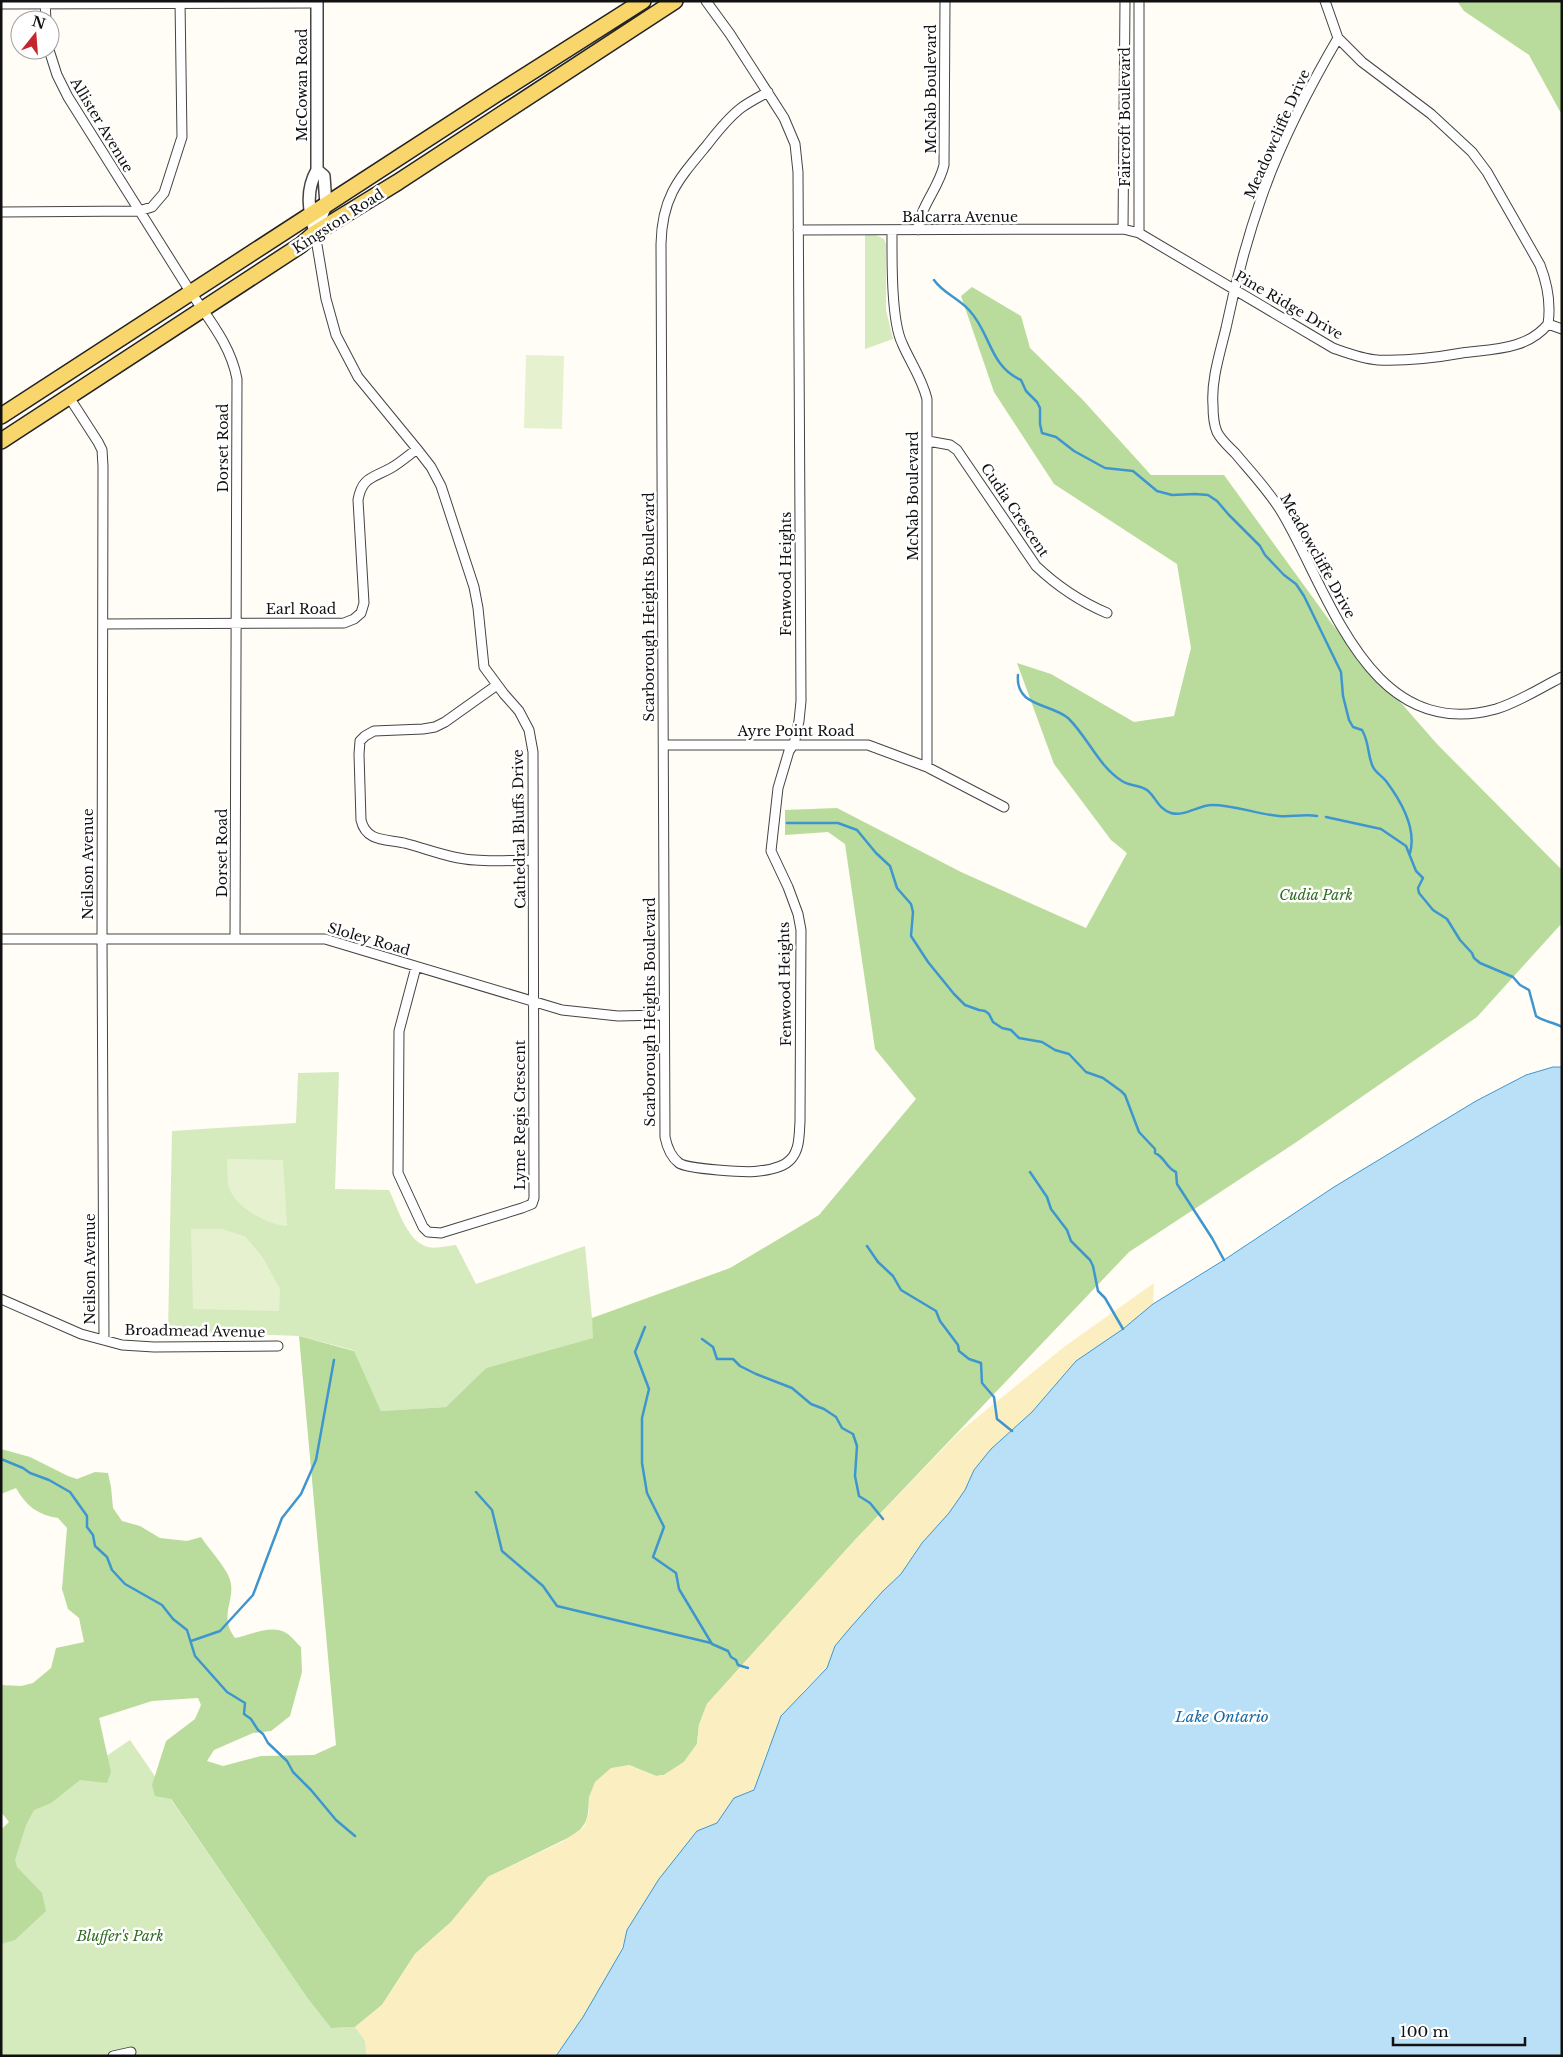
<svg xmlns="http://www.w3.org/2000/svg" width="1563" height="2057" font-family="'Libre Baskerville',serif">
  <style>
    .green { fill: #d5ebbd; fill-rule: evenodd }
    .forest { fill: #b9dc9c }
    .sand { fill: #fbeec1 }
    .pitch { fill: #e6f2cf }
    .water { fill: #b9e0f7; stroke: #3f96cf }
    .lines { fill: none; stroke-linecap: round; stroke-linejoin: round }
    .stream { stroke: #3f96cf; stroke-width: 2.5 }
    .minor-casing { stroke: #444; stroke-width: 11 }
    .tertiary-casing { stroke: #444; stroke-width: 14 }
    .primary-casing { stroke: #222; stroke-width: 18 }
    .minor { stroke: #fff; stroke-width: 9 }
    .tertiary { stroke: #fff; stroke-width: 11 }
    .primary { stroke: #f9d66b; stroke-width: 15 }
    .labels { text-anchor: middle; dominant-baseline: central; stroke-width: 5; stroke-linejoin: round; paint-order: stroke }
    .street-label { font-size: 14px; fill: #111; stroke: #fff }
    .park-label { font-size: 14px; font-style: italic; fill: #2f6b1f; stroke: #fff }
    .water-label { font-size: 15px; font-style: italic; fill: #1768a6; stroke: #fff }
  </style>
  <rect width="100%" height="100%" fill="#fffdf5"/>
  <!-- green -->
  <path class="green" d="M 865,235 L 876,235 L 884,239 L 886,244 L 886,310 L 893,339 L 865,349 Z
    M 339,1072 L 335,1189 L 389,1190 C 398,1208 407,1242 428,1247 C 437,1249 447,1246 456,1245 L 476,1284 L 585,1246 L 594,1338 L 486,1368 L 446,1407 L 381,1411 L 353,1350 L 299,1336 L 168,1331 L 172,1131 L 296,1123 L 298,1073 ZM 221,1229 L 245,1237 L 263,1258 Z
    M 130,1740 L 308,1999 L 331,2028 L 355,2027 L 365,2040 L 367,2056 L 1,2056 L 1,1830 L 9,1822 Z"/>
  <!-- forest -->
  <path class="forest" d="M 1457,1 L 1562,1 L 1562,115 L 1529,55 L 1464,11 Z
    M 972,287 L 1021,316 L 1030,348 L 1082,399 L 1151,475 L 1224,475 L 1332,624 L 1437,744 L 1562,870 L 1562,923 L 1477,1017 L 1295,1143 L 1129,1252 L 854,1541 L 707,1704 L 699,1725 L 697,1744 L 684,1762 L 664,1775 L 656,1776 L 629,1765 L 589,1797 C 588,1816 589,1823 574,1835 L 488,1877 L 451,1922 L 415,1954 L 382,2005 L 355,2027 L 331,2028 L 308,1999 L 171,1799 L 155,1796 L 152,1785 L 166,1741 L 195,1719 L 201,1705 L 198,1698 L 152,1701 L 99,1718 L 111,1772 L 107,1783 L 80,1780 L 51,1803 L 34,1810 L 26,1825 L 15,1860 L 17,1867 L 42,1893 L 46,1911 L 15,1940 L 1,1944 L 1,1830 L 9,1822 L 1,1812 L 1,1685 L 21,1686 L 33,1683 L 51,1668 L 56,1648 L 84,1642 L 79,1618 L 68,1609 L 62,1589 L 67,1528 L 58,1518 C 39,1516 25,1505 16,1488 L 1,1494 L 1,1449 L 30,1457 L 68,1476 L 77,1479 L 95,1472 L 108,1473 L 111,1487 L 113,1508 L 122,1521 L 140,1526 L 160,1538 L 187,1541 L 201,1537 C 209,1549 224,1565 229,1577 C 238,1599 217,1614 235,1638 C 250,1635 272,1624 286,1633 C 292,1636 296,1643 301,1647 L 302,1672 L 290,1716 L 271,1731 L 253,1733 L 214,1750 L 207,1761 L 223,1766 L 261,1756 L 314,1755 L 336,1745 L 299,1336 L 354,1351 L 381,1411 L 446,1407 L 486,1368 L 593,1338 L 592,1318 L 730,1268 L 819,1215 L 916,1099 L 875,1049 L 845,844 L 828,832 L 785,835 L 785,810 L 837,808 L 961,872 L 1086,928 L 1127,853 L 1111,840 L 1054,764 L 1017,663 L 1051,674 L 1134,722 L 1174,716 L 1191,648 L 1177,564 L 1054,484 L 994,392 L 961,296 Z"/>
  <!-- sand -->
  <path class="sand" d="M 1154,1283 L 1153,1304 L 1123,1329 L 1076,1361 L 1032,1412 L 974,1470 L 965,1490 L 949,1513 L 922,1543 L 901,1574 L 882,1592 L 835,1646 L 827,1668 L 804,1690 L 768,1749 L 754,1790 L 734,1798 L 717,1823 L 697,1831 L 627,1930 C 618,1970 580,2021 556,2056 L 367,2056 L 365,2040 L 355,2027 L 382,2005 L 415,1954 L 451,1922 L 488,1877 L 562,1842 L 584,1827 L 589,1812 L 589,1797 L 595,1782 L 611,1768 L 629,1765 L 656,1776 L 664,1775 L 684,1762 L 697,1744 L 699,1725 L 707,1704 L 854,1541 L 958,1433 L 1064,1347 Z"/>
  <!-- pitch -->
  <path class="pitch" d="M 526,355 L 564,356 L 562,429 L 524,428 Z
    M 227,1159 L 283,1160 L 287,1226 C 268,1225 238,1209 230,1190 C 226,1182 228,1168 227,1159 Z
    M 191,1229 L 221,1229 L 245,1237 L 263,1258 L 280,1289 L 279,1311 L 193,1309 Z"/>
  <!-- water -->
  <path class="water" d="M 1553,1067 L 1562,1067 L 1562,2056 L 556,2056 L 583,2017 L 623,1948 L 627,1930 L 659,1879 L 697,1831 L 717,1823 L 734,1798 L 754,1790 L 781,1716 L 827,1668 L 835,1646 L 850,1628 L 882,1592 L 901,1574 L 922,1543 L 949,1513 L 965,1490 L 974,1470 L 991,1449 L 1032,1412 L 1076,1361 L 1123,1329 L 1153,1304 L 1224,1260 L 1334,1187 L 1476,1101 L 1526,1075 Z"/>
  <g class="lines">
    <!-- stream -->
    <path class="stream" d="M 934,280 C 943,293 958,298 969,310 C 991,333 989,366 1021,380 L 1026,391 L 1037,402 L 1040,408 L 1040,424 L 1042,433 L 1056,437 L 1074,451 L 1105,468 L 1133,471 L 1157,491 L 1172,495 L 1195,494 L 1208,495 L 1217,501 L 1229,515 L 1260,546 L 1265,555 L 1284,575 L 1296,584 L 1304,596 L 1341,672 L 1343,696 L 1349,720 L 1353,727 L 1362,730 C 1370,744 1367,755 1373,767 C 1376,773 1382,776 1386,781 C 1401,801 1417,828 1410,853
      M 1018,675 C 1015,707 1050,703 1068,718 C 1087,736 1099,767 1122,781 C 1129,786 1140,785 1147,790 C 1156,797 1158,809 1171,813 C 1184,817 1199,805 1212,805 C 1235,805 1256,814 1279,816 C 1291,817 1304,814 1317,816
      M 1326,817 L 1381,829 L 1406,846 L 1416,871 L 1423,878 L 1418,888 L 1419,893 L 1433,910 L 1447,919 L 1460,940 L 1472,953 L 1474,958 L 1480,963 L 1513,977 L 1520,985 L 1529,990 L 1536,1016 C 1544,1022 1554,1022 1562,1027
      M 787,823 L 838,823 L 857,830 L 876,853 L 890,866 L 897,888 L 911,904 L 913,912 L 911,936 L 928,962 L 954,994 L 965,1005 L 979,1010 L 985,1011 L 989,1014 L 993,1022 L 1002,1028 L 1011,1030 L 1019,1038 L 1042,1042 L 1055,1050 L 1069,1054 L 1086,1072 L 1103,1078 L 1121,1091 L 1125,1095 L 1139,1132 L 1155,1149 L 1155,1153 C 1165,1157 1166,1168 1176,1172 L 1177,1184 L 1212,1238 L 1224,1260
      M 1030,1172 L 1047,1197 L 1051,1209 L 1067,1230 L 1071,1241 L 1090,1260 L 1093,1266 L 1098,1291 L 1105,1298 L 1123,1329
      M 867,1246 L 878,1262 L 893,1276 L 901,1290 L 936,1311 L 940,1321 L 958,1345 L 959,1351 L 969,1359 L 981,1363 L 982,1383 L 994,1397 L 997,1419 L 1012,1431
      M 645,1327 L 635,1352 L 649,1389 L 642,1418 L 642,1463 L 647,1493 L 664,1527 L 653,1557 L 676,1573 L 679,1589 L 712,1644 L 728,1651 L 731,1657 L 736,1660 L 738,1665 L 748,1668
      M 702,1339 L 713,1347 L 717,1359 L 733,1359 L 740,1366 L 756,1374 L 792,1388 L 811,1404 L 824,1409 L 836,1417 L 842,1428 L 853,1434 L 857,1446 L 855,1476 L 859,1496 L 870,1503 L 883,1519
      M 1,1459 L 23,1468 L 30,1473 L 49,1480 L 70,1492 L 87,1516 L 87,1527 L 93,1535 L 95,1546 L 107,1557 L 112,1570 L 125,1584 L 162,1605 L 173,1619 L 187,1630 L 195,1656 L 227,1692 L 245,1703 L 244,1714 L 251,1719 L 258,1730 L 263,1734 L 268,1743 L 287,1761 L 293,1772 L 311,1790 L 336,1820 L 355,1836
      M 476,1492 L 492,1510 L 502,1551 L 543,1586 L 557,1606 L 711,1643
      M 191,1641 L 220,1631 L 253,1595 L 282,1518 L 301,1494 L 316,1460 L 334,1360"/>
    <!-- minor casing -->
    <g class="minor-casing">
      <path id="minor" d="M 45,1 L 46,20
        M 706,1 L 730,34 L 784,118 L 795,144 L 798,172 L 801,701 L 799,721 L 794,744 L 789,751 L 778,788 L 771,851 L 788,887 L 798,914 L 801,930 L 800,1122 C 799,1134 800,1149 791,1159 C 784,1167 769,1170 759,1171 C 748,1173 687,1169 679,1163 C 671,1157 667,1147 665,1137 L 661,244 C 662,197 678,180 707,145 C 717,132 728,118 741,108 C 749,102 759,97 768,92
        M 1139,1 L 1139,233
        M 1,4 L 317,3
        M 1338,38 C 1310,86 1280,144 1262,196 C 1247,239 1235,284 1226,328 C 1220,353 1211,380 1213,405 C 1213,414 1214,425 1217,432 C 1221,440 1229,447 1235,453 C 1250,471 1269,491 1281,511 C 1330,592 1368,744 1496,709 C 1519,702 1540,688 1562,677
        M 49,50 L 57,75 L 68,97 C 106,158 145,219 183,280 C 203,313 230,341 237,379 L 235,939
        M 1,212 L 139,211 L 152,207 L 164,193 L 182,137 L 180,1
        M 1123,229 L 1125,1
        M 798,230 L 1123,229 L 1139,233 L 1333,348 C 1347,353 1362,359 1378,360 C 1406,361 1434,358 1462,353 C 1492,349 1527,350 1548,324 C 1551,304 1547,283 1540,265 L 1487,172 L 1472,152 L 1431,114 L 1362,62 L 1338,38 L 1325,1
        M 918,230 C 920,206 939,188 944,165 L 945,1
        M 892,231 C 892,258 891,320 902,343 C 910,362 922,378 927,399 L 927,767
        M 315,233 L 326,299 L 336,335 L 358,377 L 417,449 L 431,467 L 441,486 L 474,587 L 478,608 L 484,667 L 504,694 L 519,711 L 529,730 L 533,752 L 534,1198 L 532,1204 L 522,1208 L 441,1233 L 428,1232 L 423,1227 L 398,1173 L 399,1031 L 416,967
        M 1548,324 L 1562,329
        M 69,397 L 98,442 L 102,450 L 103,466 L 102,939 L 104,1340
        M 928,441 L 950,445 L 957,450 L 1036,566 C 1056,585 1081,602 1107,613
        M 103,624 L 344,623 L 354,619 L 361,613 L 364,603 L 358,500 C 362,477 373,478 391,468 C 400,463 409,455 417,449
        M 497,685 L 445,722 L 435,727 L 423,729 L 374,731 L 365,736 L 360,741 L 359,754 L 361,820 C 366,842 386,839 404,843 C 428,849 451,859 475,860 C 495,862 514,860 533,860
        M 664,745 L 868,745 L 927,767 L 1004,807
        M 1,939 L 325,939 L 562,1010 L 618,1016 L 663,1015
        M 1,1299 L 81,1334 L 122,1345 L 154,1347 L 278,1346
        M 113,2056 L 131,2052"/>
    </g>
    <!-- tertiary casing -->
    <g class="tertiary-casing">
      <path id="tertiary" d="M 315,233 C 309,211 305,191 317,170 L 317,1
        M 315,233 L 326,205 L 324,176 L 317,170"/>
    </g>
    <!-- primary casing -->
    <g class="primary-casing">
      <path id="primary" d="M 1,416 L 495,95 L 643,1
        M 1,441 L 301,245 L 315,233 L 398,182 L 675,1"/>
    </g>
    <!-- minor -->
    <use href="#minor" class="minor"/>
    <!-- tertiary -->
    <use href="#tertiary" class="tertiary"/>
    <!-- primary -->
    <use href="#primary" class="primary"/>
  </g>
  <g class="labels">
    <!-- street labels -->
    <g class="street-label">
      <text transform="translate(302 85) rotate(-90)">McCowan Road</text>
      <text transform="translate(931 89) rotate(-90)">McNab Boulevard</text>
      <text transform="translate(1125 117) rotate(-90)">Faircroft Boulevard</text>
      <text transform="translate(102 125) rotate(59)">Allister Avenue</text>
      <text transform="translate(1277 134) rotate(-66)">Meadowcliffe Drive</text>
      <text x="960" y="217">Balcarra Avenue</text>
      <text transform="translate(338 221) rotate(-33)">Kingston Road</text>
      <text transform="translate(1289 305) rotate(30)">Pine Ridge Drive</text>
      <text transform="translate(223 448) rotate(-90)">Dorset Road</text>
      <text transform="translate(913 496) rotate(-90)">McNab Boulevard</text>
      <text transform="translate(1015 510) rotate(56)">Cudia Crescent</text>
      <text transform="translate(1318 556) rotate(61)">Meadowcliffe Drive</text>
      <text transform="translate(786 574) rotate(-90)">Fenwood Heights</text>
      <text transform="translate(649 607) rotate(-90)">Scarborough Heights Boulevard</text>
      <text x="301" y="609">Earl Road</text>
      <text x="796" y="731">Ayre Point Road</text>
      <text transform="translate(519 829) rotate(-91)">Cathedral Bluffs Drive</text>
      <text transform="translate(222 853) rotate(-90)">Dorset Road</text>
      <text transform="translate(88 864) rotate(-90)">Neilson Avenue</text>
      <text transform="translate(369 939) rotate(16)">Sloley Road</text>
      <text transform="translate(785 984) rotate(-91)">Fenwood Heights</text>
      <text transform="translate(650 1012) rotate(-90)">Scarborough Heights Boulevard</text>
      <text transform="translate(520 1115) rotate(-90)">Lyme Regis Crescent</text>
      <text transform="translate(90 1269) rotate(-90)">Neilson Avenue</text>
      <text transform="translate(195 1331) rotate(1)">Broadmead Avenue</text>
    </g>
    <!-- park labels -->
    <g class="park-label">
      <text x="1316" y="895">Cudia Park</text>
      <text x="120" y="1936">Bluffer's Park</text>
    </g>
    <!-- water labels -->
    <g class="water-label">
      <text x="1222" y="1716">Lake Ontario</text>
    </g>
  </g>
  <!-- border -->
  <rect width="1563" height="2057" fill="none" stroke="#111111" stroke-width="5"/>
  <!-- north arrow -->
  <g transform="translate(35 35) rotate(17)"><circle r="24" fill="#ffffff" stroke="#a0a0a0"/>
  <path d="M0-4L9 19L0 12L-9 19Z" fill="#c4262e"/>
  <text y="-8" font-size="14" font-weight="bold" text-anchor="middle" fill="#111111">N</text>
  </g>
  <!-- scale -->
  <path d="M1393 2037v8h132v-8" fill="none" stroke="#111111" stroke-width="2.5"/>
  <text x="1400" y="2037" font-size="15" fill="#111111" stroke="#ffffff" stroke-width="4" paint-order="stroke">100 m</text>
</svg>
